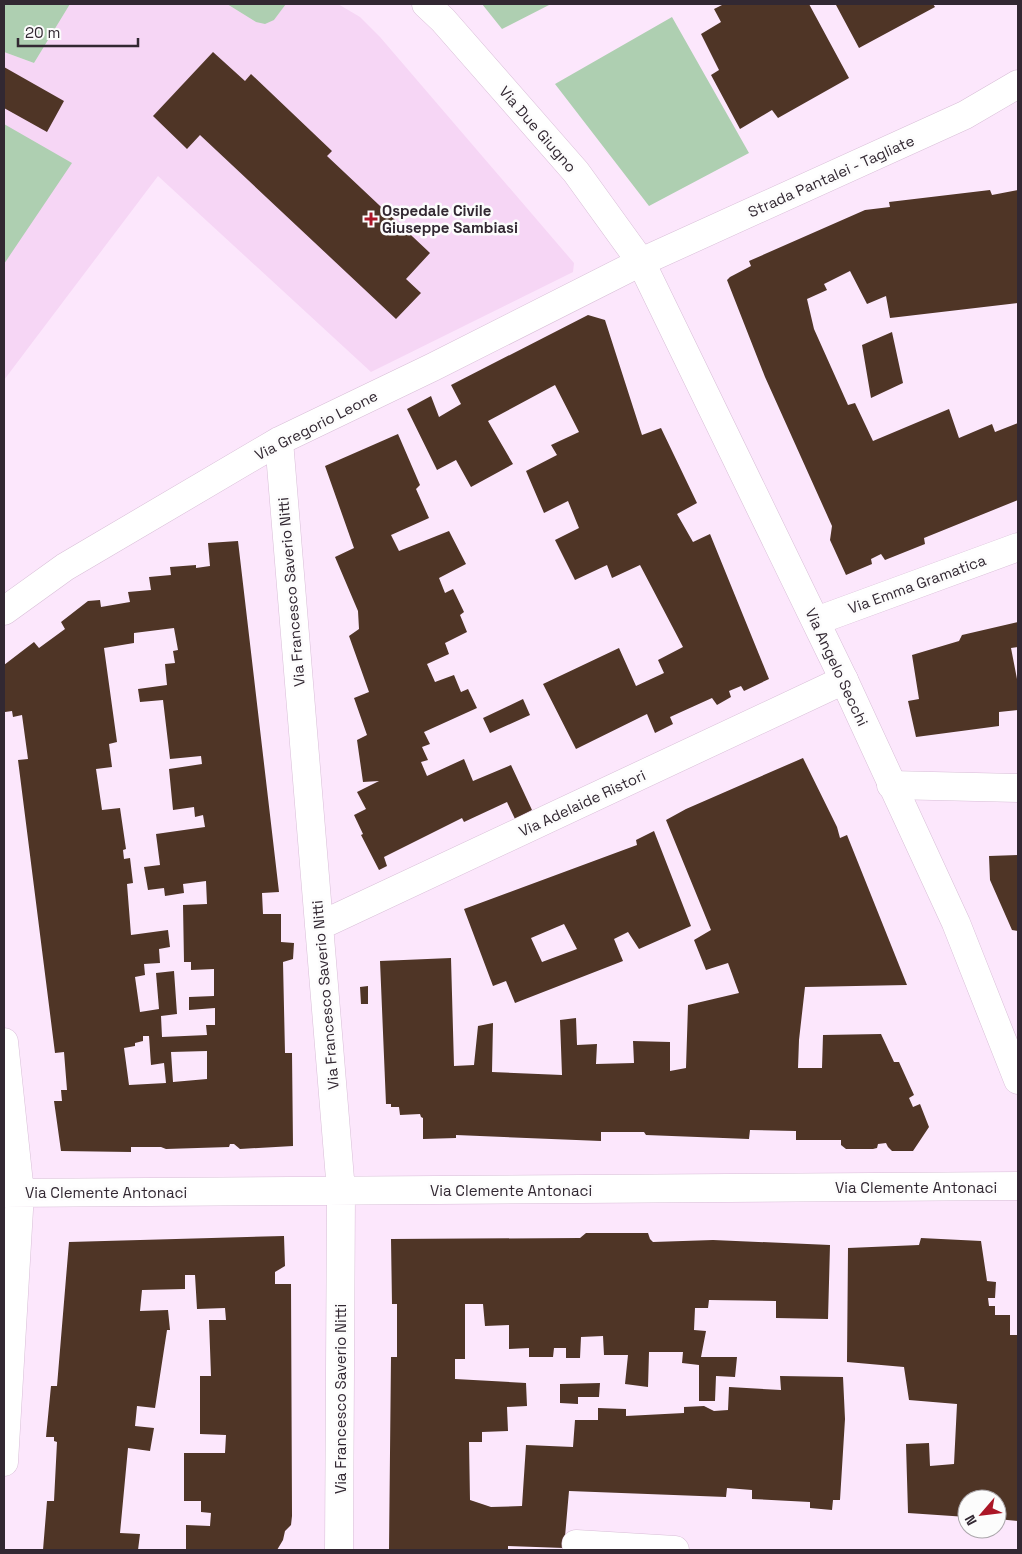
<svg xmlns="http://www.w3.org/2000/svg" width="1022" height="1554" font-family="'Space Grotesk',sans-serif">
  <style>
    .built { fill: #f6d6f5 }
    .green { fill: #aecfb1 }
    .building { fill: #4f3526; fill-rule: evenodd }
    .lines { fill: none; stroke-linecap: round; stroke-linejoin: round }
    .street-casing { stroke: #d8bed7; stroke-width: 29 }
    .secondary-casing { stroke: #d8bed7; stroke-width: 29 }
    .street { stroke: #fff; stroke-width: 28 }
    .secondary { stroke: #fff; stroke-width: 28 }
    .poi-dot { fill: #ab1626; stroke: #fcfcfc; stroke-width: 2 }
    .labels { text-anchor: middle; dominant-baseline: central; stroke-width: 5; stroke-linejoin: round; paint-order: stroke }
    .street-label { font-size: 15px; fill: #322832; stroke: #fcfcfc }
    .poi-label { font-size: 15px; font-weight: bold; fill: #322832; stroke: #fcfcfc; text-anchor: start }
  </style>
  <rect width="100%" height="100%" fill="#fce7fc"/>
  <!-- built -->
  <path class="built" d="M 70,4 L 227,4 L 256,22 L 274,20 L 286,4 L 338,4 L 360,17 L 380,37 L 574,263 L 573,272 L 371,372 L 158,176 L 4,380 L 4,52 L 34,63 Z"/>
  <!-- green -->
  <path class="green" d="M 4,4 L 70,4 L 34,63 L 4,52 Z
    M 227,4 L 286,4 L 274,20 L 265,24 L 256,22 Z
    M 482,4 L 551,4 L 502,29 Z
    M 672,17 L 749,153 L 649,206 L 555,84 Z
    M 4,124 L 72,163 L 4,264 Z"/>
  <!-- building -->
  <path class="building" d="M 724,4 L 809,4 L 849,78 L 778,118 L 772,110 L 740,129 L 711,75 L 719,70 L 701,34 L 721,22 L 714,9 Z
    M 837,4 L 933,4 L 935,7 L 859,48 L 836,5 Z
    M 213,52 L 245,81 L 251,74 L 332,151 L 327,156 L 430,253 L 406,279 L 421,293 L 396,319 L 200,135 L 187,149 L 153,116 Z
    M 4,67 L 64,101 L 47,132 L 4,108 Z
    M 990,190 L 992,195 L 1018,190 L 1018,303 L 890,318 L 886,296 L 867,304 L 850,271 L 824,284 L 827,290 L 807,299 L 814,329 L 848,405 L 855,403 L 873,441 L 949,409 L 959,438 L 992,424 L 995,432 L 1018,423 L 1018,500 L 924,538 L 925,544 L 885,560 L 881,554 L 871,559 L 872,564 L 846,575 L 830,540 L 832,526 L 765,377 L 727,280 L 730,277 L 751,266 L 749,261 L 865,210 L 890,207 L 889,202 Z
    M 588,315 L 605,320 L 642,435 L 661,428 L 697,503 L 677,514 L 693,542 L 710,534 L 769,679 L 744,691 L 741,686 L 729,691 L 731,697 L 717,705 L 712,698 L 670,717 L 673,724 L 655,733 L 647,714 L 576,749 L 543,684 L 619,648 L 636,686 L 664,673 L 658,660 L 683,647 L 640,565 L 612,578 L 607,565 L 575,580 L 555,540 L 579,528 L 568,501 L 544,513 L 526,471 L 557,455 L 551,445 L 579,432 L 555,385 L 488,421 L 513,464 L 471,487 L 456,460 L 437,470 L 407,409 L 431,396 L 439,417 L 461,404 L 451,385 Z
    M 892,332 L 903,383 L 871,398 L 862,345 Z
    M 398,434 L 420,485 L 416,489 L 429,518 L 391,535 L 399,551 L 449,531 L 466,564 L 439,578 L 445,593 L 453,589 L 464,612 L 460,615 L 467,632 L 445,643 L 449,654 L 427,664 L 435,682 L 454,675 L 461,692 L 468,689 L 477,708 L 424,732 L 430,744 L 422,747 L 428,760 L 421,762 L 427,776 L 464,759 L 473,781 L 511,765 L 532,810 L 515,819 L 507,802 L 464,822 L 462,818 L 384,857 L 387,866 L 379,870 L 361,835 L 363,834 L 354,815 L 366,809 L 357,792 L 379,781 L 363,782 L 357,740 L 367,735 L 354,698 L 369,692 L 349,636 L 359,629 L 358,611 L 335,557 L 354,548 L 325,466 Z
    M 238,541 L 279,892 L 262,893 L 263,914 L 281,914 L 281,942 L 294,943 L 293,959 L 283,962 L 285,1053 L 292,1053 L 293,1146 L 240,1149 L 234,1144 L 230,1144 L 229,1147 L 166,1149 L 161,1147 L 131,1147 L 131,1152 L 61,1151 L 54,1101 L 62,1101 L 61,1090 L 67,1090 L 64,1052 L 55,1053 L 18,760 L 28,759 L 22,715 L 13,717 L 12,711 L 5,712 L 4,665 L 34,642 L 39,648 L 65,629 L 61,622 L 88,601 L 100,600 L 101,607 L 130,602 L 128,592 L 151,590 L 149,577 L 171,575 L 170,567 L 196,565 L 196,568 L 210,566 L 208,543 ZM 174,628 L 178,650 L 173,651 L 175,663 L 165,664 L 167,685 L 138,689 L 140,702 L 163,700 L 170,759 L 201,756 L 202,764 L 169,769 L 173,810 L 194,807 L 195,817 L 203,815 L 205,827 L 156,834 L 160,865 L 144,867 L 148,890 L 164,888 L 165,896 L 184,893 L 183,884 L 206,881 L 207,904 L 183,905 L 184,962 L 191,962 L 191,970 L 214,969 L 214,996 L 189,997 L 189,1010 L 215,1008 L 215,1025 L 206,1025 L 207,1035 L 162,1037 L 161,1016 L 177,1014 L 174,971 L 156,973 L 159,1009 L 140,1012 L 135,977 L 145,975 L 144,964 L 160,963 L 159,949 L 170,947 L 168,930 L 131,935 L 127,884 L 133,883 L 130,858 L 124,859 L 123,850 L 126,849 L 120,808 L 102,810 L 96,769 L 112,767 L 109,744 L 117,742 L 104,648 L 134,643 L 134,633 ZM 143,1036 L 149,1036 L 151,1065 L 164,1063 L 166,1083 L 129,1085 L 124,1048 L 135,1046 L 135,1043 L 143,1041 ZM 207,1051 L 207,1079 L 173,1082 L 171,1052 Z
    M 1018,622 L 1018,647 L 1011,648 L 1017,679 L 1018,678 L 1018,710 L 999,712 L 999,726 L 916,737 L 908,701 L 919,699 L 912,655 L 959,641 L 962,635 Z
    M 523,699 L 530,715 L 490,733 L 483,718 Z
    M 803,758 L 837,827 L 840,838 L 847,835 L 907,985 L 805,987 L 799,1040 L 798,1068 L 822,1068 L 823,1035 L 881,1034 L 894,1062 L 899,1062 L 914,1095 L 909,1098 L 913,1107 L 920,1104 L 929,1127 L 913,1151 L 892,1151 L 888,1147 L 886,1143 L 878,1144 L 877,1148 L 873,1149 L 846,1149 L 841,1145 L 841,1140 L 796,1140 L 796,1131 L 750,1130 L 749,1139 L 646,1135 L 644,1132 L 601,1132 L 601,1141 L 456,1135 L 456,1138 L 423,1139 L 423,1118 L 421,1117 L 420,1114 L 400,1115 L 399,1107 L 391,1107 L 391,1104 L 386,1104 L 380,961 L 451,958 L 454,1066 L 474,1065 L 478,1026 L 493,1023 L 492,1072 L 562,1075 L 560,1020 L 576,1018 L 577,1045 L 597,1044 L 596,1064 L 634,1063 L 633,1041 L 670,1042 L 670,1071 L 686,1068 L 688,1005 L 739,993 L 728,963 L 706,970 L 694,940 L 711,930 L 666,820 L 686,809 Z
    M 654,831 L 691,926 L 639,949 L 628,932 L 614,939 L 623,961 L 515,1003 L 506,981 L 493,986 L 464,909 L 637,845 L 636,840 ZM 564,924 L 577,949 L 542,962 L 531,938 Z
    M 1018,855 L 1018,931 L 1012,930 L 990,880 L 989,856 Z
    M 368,986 L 368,1004 L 361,1004 L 360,987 Z
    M 586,1233 L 648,1233 L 650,1239 L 653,1242 L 713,1240 L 830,1245 L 828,1319 L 776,1318 L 776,1301 L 709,1300 L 708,1308 L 695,1308 L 694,1330 L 706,1331 L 701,1357 L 737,1357 L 735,1377 L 716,1376 L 715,1401 L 699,1401 L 699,1365 L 682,1363 L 683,1352 L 649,1352 L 648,1387 L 625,1384 L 628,1355 L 604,1355 L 603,1336 L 581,1337 L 580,1358 L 566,1358 L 566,1348 L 554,1348 L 553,1357 L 529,1357 L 529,1348 L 509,1349 L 509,1325 L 485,1326 L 483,1304 L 465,1304 L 465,1359 L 455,1359 L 455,1379 L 526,1383 L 527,1406 L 507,1407 L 508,1431 L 482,1432 L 482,1442 L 469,1442 L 470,1500 L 491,1507 L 522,1506 L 526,1445 L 573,1447 L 575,1420 L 598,1420 L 598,1408 L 626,1409 L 626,1416 L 684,1413 L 684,1407 L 704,1406 L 714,1411 L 728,1410 L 729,1387 L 781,1390 L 780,1376 L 843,1377 L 845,1419 L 840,1500 L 833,1500 L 832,1510 L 810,1508 L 810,1502 L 752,1499 L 752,1490 L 727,1488 L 726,1497 L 569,1491 L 564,1548 L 508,1546 L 508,1550 L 389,1550 L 391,1357 L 397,1357 L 397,1304 L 392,1304 L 391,1239 L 580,1238 Z
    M 284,1236 L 285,1266 L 275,1272 L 275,1284 L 291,1284 L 292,1516 L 291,1525 L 285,1531 L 283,1540 L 277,1550 L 186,1550 L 186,1525 L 210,1526 L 211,1513 L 201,1512 L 201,1501 L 184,1501 L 184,1453 L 225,1453 L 226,1435 L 200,1434 L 200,1376 L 211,1376 L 209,1320 L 226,1320 L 225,1308 L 197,1309 L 195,1275 L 185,1275 L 185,1289 L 142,1290 L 140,1311 L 168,1310 L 170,1330 L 167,1330 L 155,1408 L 137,1406 L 135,1426 L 154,1428 L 150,1451 L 128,1448 L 120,1533 L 140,1534 L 138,1550 L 43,1550 L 47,1501 L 54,1501 L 57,1442 L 54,1441 L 54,1437 L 46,1437 L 51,1386 L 57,1386 L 69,1242 Z
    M 921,1238 L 981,1241 L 987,1281 L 996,1282 L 995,1298 L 988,1298 L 989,1306 L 995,1306 L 995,1315 L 1010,1315 L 1010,1335 L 1018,1335 L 1018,1521 L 997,1519 L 997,1499 L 967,1499 L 967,1517 L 908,1513 L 906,1444 L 929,1443 L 930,1466 L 954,1464 L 957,1404 L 909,1400 L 904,1367 L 847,1362 L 848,1248 L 919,1245 Z
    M 600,1383 L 599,1397 L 578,1397 L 578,1404 L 560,1403 L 560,1384 Z"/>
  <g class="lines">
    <!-- street casing -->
    <g class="street-casing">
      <path id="street" d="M 279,441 L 341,1191 L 339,1550
        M 4,611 L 65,567 L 279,441 L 433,367 L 641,262 L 965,115 L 1018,84
        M 816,621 L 1018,547
        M 891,785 L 1018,788
        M 319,926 L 844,680
        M 4,1042 L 20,1193 L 4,1462
        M 4,1193 L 1018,1186
        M 576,1544 L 675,1550"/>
    </g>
    <!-- secondary casing -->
    <g class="secondary-casing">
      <path id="secondary" d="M 426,4 L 443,20 L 576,172 L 641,262 L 844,680 L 956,923 L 1018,1080"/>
    </g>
    <!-- street -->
    <use href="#street" class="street"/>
    <!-- secondary -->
    <use href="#secondary" class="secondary"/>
  </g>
  <!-- markers -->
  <path class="poi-dot" d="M368.5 211.5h5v5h5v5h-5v5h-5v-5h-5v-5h5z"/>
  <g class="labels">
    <!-- street labels -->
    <g class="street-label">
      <text transform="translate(538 129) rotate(49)">Via Due Giugno</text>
      <text transform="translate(831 176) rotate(-24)">Strada Pantalei - Tagliate</text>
      <text transform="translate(316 425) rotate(-27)">Via Gregorio Leone</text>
      <text transform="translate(917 584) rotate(-20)">Via Emma Gramatica</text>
      <text transform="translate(291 592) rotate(-95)">Via Francesco Saverio Nitti</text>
      <text transform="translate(837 667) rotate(65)">Via Angelo Secchi</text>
      <text transform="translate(582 803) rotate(-25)">Via Adelaide Ristori</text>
      <text transform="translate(325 995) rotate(-95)">Via Francesco Saverio Nitti</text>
      <text x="916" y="1187">Via Clemente Antonaci</text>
      <text x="511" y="1190">Via Clemente Antonaci</text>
      <text x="106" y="1192">Via Clemente Antonaci</text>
      <text transform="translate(340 1399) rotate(-90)">Via Francesco Saverio Nitti</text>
    </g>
    <!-- poi labels -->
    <g class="poi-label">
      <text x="382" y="210">Ospedale Civile<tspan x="382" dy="17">Giuseppe Sambiasi</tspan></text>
    </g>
  </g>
  <!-- border -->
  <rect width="1022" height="1554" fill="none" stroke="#322832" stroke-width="10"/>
  <!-- north arrow -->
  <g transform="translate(982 1514) rotate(242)"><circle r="24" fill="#fcfcfc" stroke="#aba7ab"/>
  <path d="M0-4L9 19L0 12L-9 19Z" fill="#ab1626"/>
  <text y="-8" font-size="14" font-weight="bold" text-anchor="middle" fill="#322832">N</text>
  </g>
  <!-- scale -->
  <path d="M18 38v8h120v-8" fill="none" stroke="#322832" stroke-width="2.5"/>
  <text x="25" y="38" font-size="15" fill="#322832" stroke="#fcfcfc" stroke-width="4" paint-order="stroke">20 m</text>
</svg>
